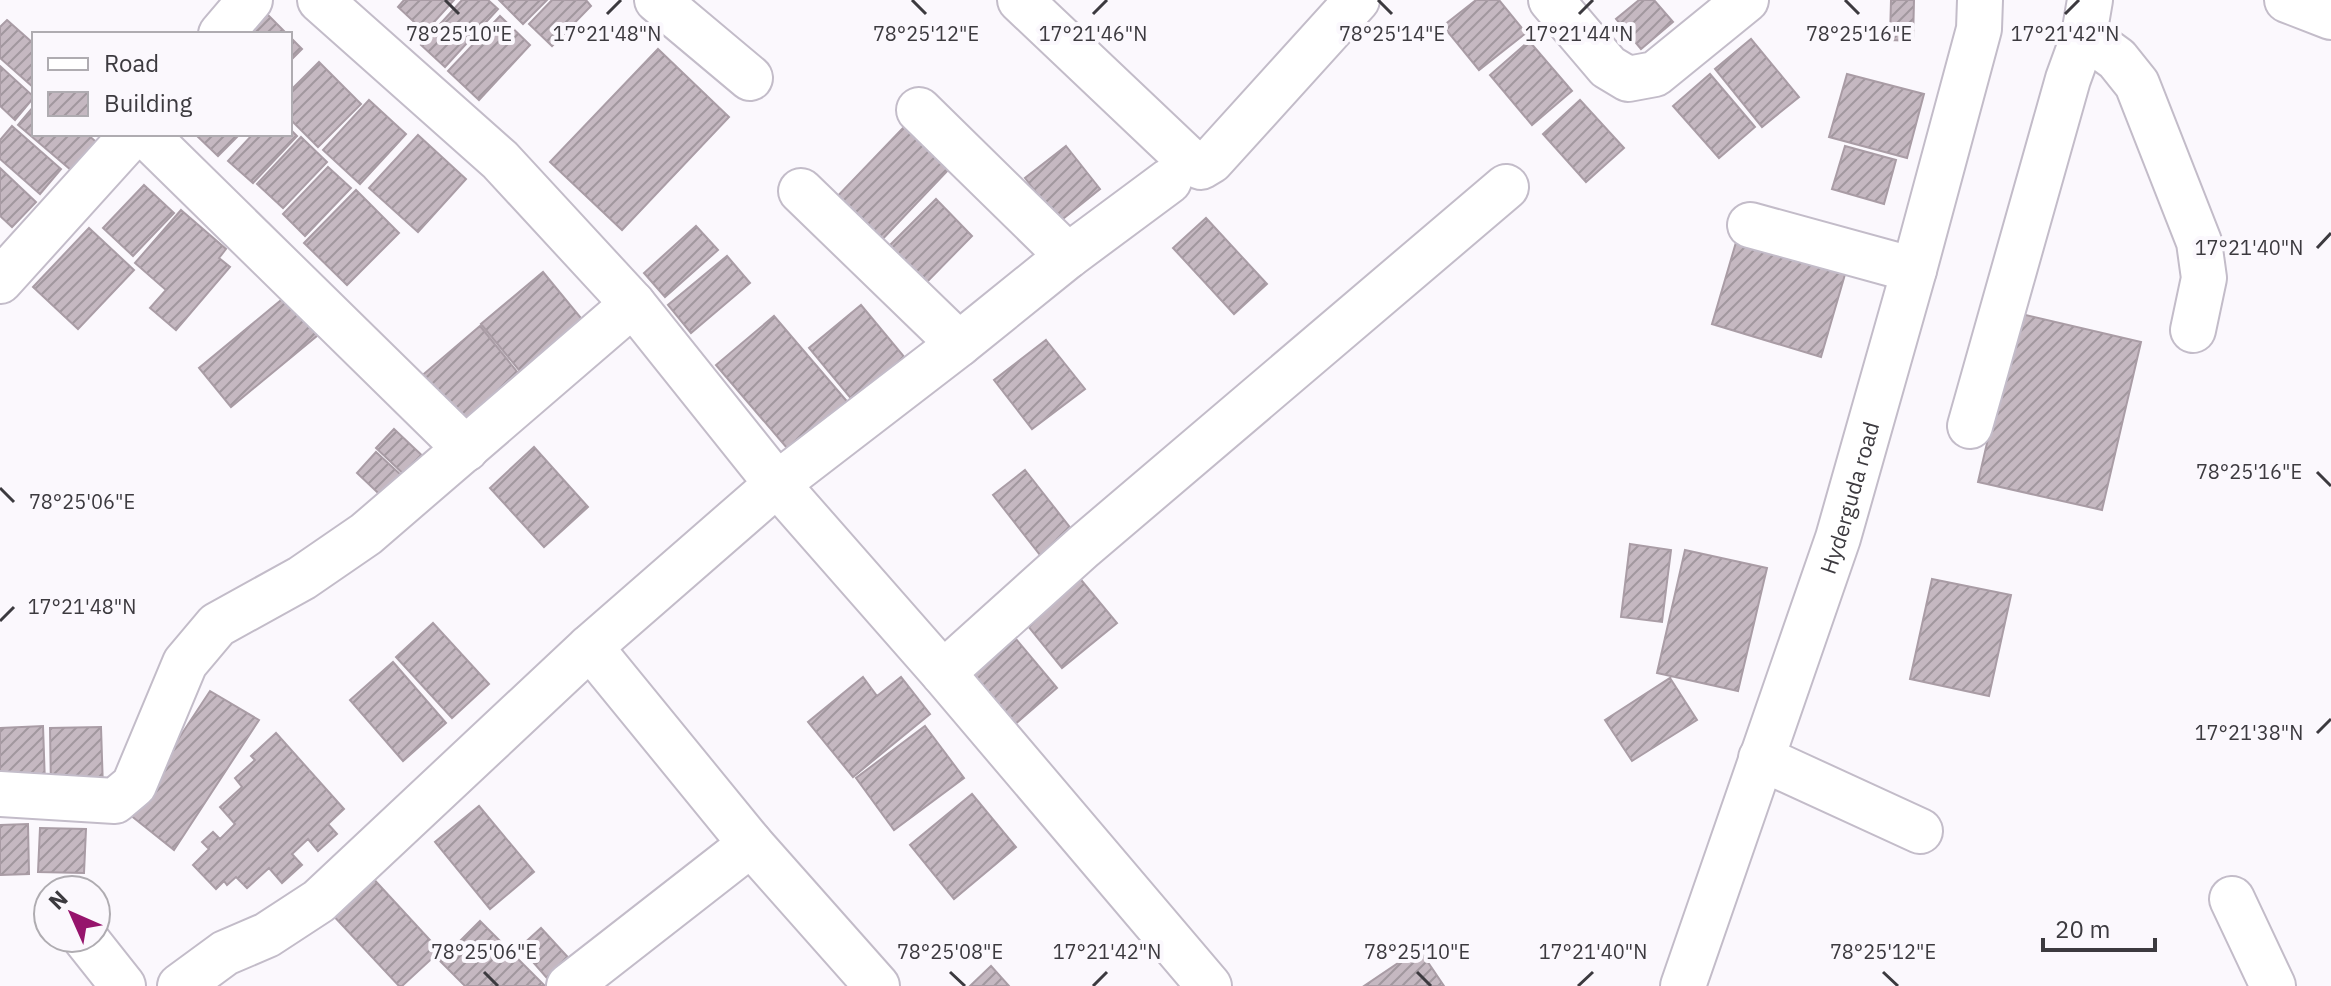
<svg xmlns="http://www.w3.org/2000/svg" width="2331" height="986" font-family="'IBM Plex Sans',sans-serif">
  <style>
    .building { fill: url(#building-hatch); stroke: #a99ca5; stroke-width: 2 }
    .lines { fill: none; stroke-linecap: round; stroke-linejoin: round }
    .minor-casing { stroke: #c3bcc9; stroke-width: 48 }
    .minor { stroke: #fff; stroke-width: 44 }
    .ticks { fill: none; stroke: #3c3a3f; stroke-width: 3 }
    .labels { text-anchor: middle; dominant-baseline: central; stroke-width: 8; stroke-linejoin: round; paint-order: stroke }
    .street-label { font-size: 22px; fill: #3c3a3f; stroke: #fbf8fd }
    .ticks-label { font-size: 20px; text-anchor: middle; fill: #3c3a3f; stroke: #fbf8fd; stroke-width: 8; stroke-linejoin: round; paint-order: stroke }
  </style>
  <defs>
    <pattern id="building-hatch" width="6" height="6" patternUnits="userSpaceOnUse" patternTransform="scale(2)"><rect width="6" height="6" fill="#c5b8c1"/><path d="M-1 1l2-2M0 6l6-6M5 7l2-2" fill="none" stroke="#a1979e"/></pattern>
  </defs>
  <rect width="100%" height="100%" fill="#fbf8fd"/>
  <!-- building -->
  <path class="building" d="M 404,0 L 454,0 L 425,32 L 398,7 Z
    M 462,0 L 488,0 L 498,9 L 445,67 L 421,45 Z
    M 499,0 L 547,0 L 523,24 Z
    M 552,0 L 586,0 L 591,6 L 552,46 L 529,24 Z
    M 1476,0 L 1499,0 L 1526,33 L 1479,70 L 1443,26 Z
    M 1639,0 L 1654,0 L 1673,22 L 1641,49 L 1616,19 Z
    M 1891,0 L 1914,0 L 1913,41 L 1890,40 Z
    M 266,13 L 287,34 L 245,34 Z
    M 500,16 L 530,45 L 479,100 L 448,71 Z
    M 7,20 L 34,44 L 34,88 L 0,58 L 0,27 Z
    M 290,37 L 302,49 L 290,61 Z
    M 1751,39 L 1799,97 L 1762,127 L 1715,69 Z
    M 1529,41 L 1572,91 L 1532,125 L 1490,75 Z
    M 658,49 L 729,117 L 622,230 L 550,162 Z
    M 319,62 L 361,104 L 318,147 L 290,119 L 290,91 Z
    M 0,66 L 34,97 L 15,120 L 0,106 Z
    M 1710,74 L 1755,127 L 1719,158 L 1673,106 Z
    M 1847,74 L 1924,94 L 1907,158 L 1829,137 Z
    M 369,100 L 406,134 L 360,184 L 323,150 Z
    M 1580,100 L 1624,148 L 1586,182 L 1543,134 Z
    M 34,106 L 34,134 L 87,134 L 102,147 L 78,176 L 18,125 Z
    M 12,126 L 61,169 L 40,194 L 0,159 L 0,140 Z
    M 905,126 L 950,168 L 876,246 L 831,203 Z
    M 290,129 L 297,136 L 253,183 L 228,161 L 253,134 L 290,134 Z
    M 195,134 L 240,134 L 218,156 Z
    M 418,135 L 466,179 L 418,232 L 369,188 Z
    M 301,137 L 327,162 L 283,208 L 257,184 Z
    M 1066,146 L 1100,189 L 1059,222 L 1025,178 Z
    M 1845,146 L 1896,160 L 1884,204 L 1832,189 Z
    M 328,167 L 351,188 L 305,236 L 283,214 Z
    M 0,168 L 36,202 L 12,227 L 0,216 Z
    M 144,185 L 174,213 L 133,256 L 103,228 Z
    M 356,190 L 399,233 L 347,285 L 304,243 Z
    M 936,199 L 972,236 L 917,292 L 880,255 Z
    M 181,210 L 226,249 L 219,258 L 230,267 L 176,330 L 150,308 L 166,290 L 135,263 Z
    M 1206,218 L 1267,284 L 1234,314 L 1173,248 Z
    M 696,226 L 718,250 L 665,297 L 644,273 Z
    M 89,228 L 134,270 L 78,329 L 33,287 Z
    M 1737,239 L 1846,271 L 1821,357 L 1712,324 Z
    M 727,256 L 750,283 L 691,333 L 668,305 Z
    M 543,272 L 590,329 L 528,381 L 481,324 Z
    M 286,296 L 318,335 L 231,407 L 199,368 Z
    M 861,305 L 906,359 L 854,402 L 809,348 Z
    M 2017,313 L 2141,342 L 2102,510 L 1978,482 Z
    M 774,316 L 856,412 L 799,462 L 716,365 Z
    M 480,326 L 519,374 L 458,425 L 419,378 Z
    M 1046,340 L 1085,389 L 1032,429 L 994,380 Z
    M 394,429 L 429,462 L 411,481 L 376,448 Z
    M 534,447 L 588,507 L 544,547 L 490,488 Z
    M 376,452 L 414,487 L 394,508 L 357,473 Z
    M 1025,470 L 1076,535 L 1044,560 L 993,495 Z
    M 1630,544 L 1671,550 L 1662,622 L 1621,617 Z
    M 1685,550 L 1767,568 L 1738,691 L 1657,673 Z
    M 1077,575 L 1117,623 L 1062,668 L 1023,620 Z
    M 1932,579 L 2011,595 L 1989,696 L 1910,679 Z
    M 433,623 L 489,684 L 452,718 L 396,657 Z
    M 1011,633 L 1057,688 L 1013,726 L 966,669 Z
    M 393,662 L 446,723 L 403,761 L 350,700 Z
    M 863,677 L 877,696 L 901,677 L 930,714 L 853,777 L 808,722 Z
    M 1670,678 L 1697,720 L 1632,761 L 1605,720 Z
    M 210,691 L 259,720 L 174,850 L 129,814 Z
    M 43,726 L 45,784 L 0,786 L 0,728 Z
    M 925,726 L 964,778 L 894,830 L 856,778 Z
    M 101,727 L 103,789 L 51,790 L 50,728 Z
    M 276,733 L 344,809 L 328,824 L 337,834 L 318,851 L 308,839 L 292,854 L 302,865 L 282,883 L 269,868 L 247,888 L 236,877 L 227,885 L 224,881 L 216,889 L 193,865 L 209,849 L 202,842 L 213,832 L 220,839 L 235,824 L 220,807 L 242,787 L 235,778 L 255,760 L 251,756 Z
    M 972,794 L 1016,847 L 954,899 L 910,845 Z
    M 479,806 L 534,872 L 490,909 L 435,842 Z
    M 28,824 L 29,874 L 0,875 L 0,825 Z
    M 40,828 L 86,829 L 84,873 L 38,872 Z
    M 369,874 L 440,951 L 402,986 L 399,986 L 329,911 Z
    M 480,921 L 545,986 L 465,986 L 440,961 Z
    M 541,928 L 575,965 L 553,985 L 520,947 Z
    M 1419,949 L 1444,986 L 1364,986 Z
    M 991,966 L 1009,986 L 970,986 Z"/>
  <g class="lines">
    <!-- minor casing -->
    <g class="minor-casing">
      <g id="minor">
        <path d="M 320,0 L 500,160 L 633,304 L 777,484 L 943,673 L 1209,986"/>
        <path d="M 657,0 L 750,78"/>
        <path d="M 1020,0 L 1193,164 L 1201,167 L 1211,161 L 1357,0"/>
        <path d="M 1551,0 L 1608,67 L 1628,79 L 1655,74 L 1746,0"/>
        <path d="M 2287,0 L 2331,17"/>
        <path d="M 221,34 L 250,0"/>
        <path d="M 2084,35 L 2117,59 L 2137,84 L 2199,242 L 2204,278 L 2193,330"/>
        <path d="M 919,110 L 1068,256"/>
        <path d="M 145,134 L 466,449"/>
        <path d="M 801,191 L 959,344"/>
        <path d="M 1750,225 L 1914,270"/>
        <path d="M 0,281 L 133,134"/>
        <path d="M 1970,426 L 2068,79 L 2084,35 L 2090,0"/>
        <path d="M 590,647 L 751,844 L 877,986"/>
        <path d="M 943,673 L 1083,547 L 1506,187"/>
        <path d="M 1761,758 L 1920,831"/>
        <path d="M 0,794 L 115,801 L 134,785 L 185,663 L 217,625 L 302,578 L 366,534 L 633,304"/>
        <path d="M 2232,899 L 2273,986"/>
        <path d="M 85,938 L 123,986"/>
        <path d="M 180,986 L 225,953 L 267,935 L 319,901 L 590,647 L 777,484 L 959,344 L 1068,256 L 1169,181"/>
        <path d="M 569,986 L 751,844"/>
        <path id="s1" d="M 1683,986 L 1838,538 L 1914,270 L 1979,29 L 1980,0"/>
      </g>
    </g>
    <!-- minor -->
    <use href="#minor" class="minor"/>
  </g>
  <!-- ticks -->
  <path class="ticks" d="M 445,0 L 459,14M 912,0 L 926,14M 1378,0 L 1392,14M 1845,0 L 1859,14M 607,14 L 621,0M 1093,14 L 1107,0M 1579,14 L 1593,0M 2065,14 L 2079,0M 2317,248 L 2331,233M 2317,472 L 2331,486M 0,488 L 14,502M 0,621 L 14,607M 2317,733 L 2331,719M 484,972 L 498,986M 950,972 L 965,986M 1417,972 L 1431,986M 1883,972 L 1898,986M 1093,986 L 1107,972M 1578,986 L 1593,972"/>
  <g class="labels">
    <!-- street labels -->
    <g class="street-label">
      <text stroke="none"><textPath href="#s1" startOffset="516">Hyderguda road</textPath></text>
    </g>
  </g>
  <g class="ticks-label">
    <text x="459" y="41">78°25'10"E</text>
    <text x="607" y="41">17°21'48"N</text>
    <text x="926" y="41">78°25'12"E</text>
    <text x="1093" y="41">17°21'46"N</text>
    <text x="1392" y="41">78°25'14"E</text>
    <text x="1579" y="41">17°21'44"N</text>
    <text x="1859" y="41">78°25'16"E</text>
    <text x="2065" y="41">17°21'42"N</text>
    <text x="2249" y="255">17°21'40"N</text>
    <text x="2249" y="479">78°25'16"E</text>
    <text x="82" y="509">78°25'06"E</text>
    <text x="82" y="614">17°21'48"N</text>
    <text x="2249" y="740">17°21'38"N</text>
    <text x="484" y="959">78°25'06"E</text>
    <text x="950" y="959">78°25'08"E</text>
    <text x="1107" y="959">17°21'42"N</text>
    <text x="1417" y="959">78°25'10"E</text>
    <text x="1593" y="959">17°21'40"N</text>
    <text x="1883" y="959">78°25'12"E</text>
  </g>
  <!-- legend -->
  <rect x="32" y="32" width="260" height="104" fill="#fbf8fd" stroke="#afacb1" stroke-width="2"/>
  <rect x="48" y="58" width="40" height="12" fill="#ffffff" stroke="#afacb1" stroke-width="2"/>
  <text x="104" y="72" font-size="24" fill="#3c3a3f">Road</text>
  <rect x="48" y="92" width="40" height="24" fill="url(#building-hatch)" stroke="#afacb1" stroke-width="2"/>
  <text x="104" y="112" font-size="24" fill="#3c3a3f">Building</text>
  <!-- north arrow -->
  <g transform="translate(72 914) rotate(315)"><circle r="38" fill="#fbf8fd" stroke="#afacb1" stroke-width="2"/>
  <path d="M0-6L14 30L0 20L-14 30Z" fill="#96146c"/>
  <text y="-12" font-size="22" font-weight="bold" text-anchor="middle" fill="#3c3a3f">N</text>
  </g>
  <!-- scale -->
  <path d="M2043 938v12h112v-12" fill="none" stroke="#3c3a3f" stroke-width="4"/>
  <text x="2055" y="938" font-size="24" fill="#3c3a3f" stroke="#fbf8fd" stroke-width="6" paint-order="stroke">20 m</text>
</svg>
